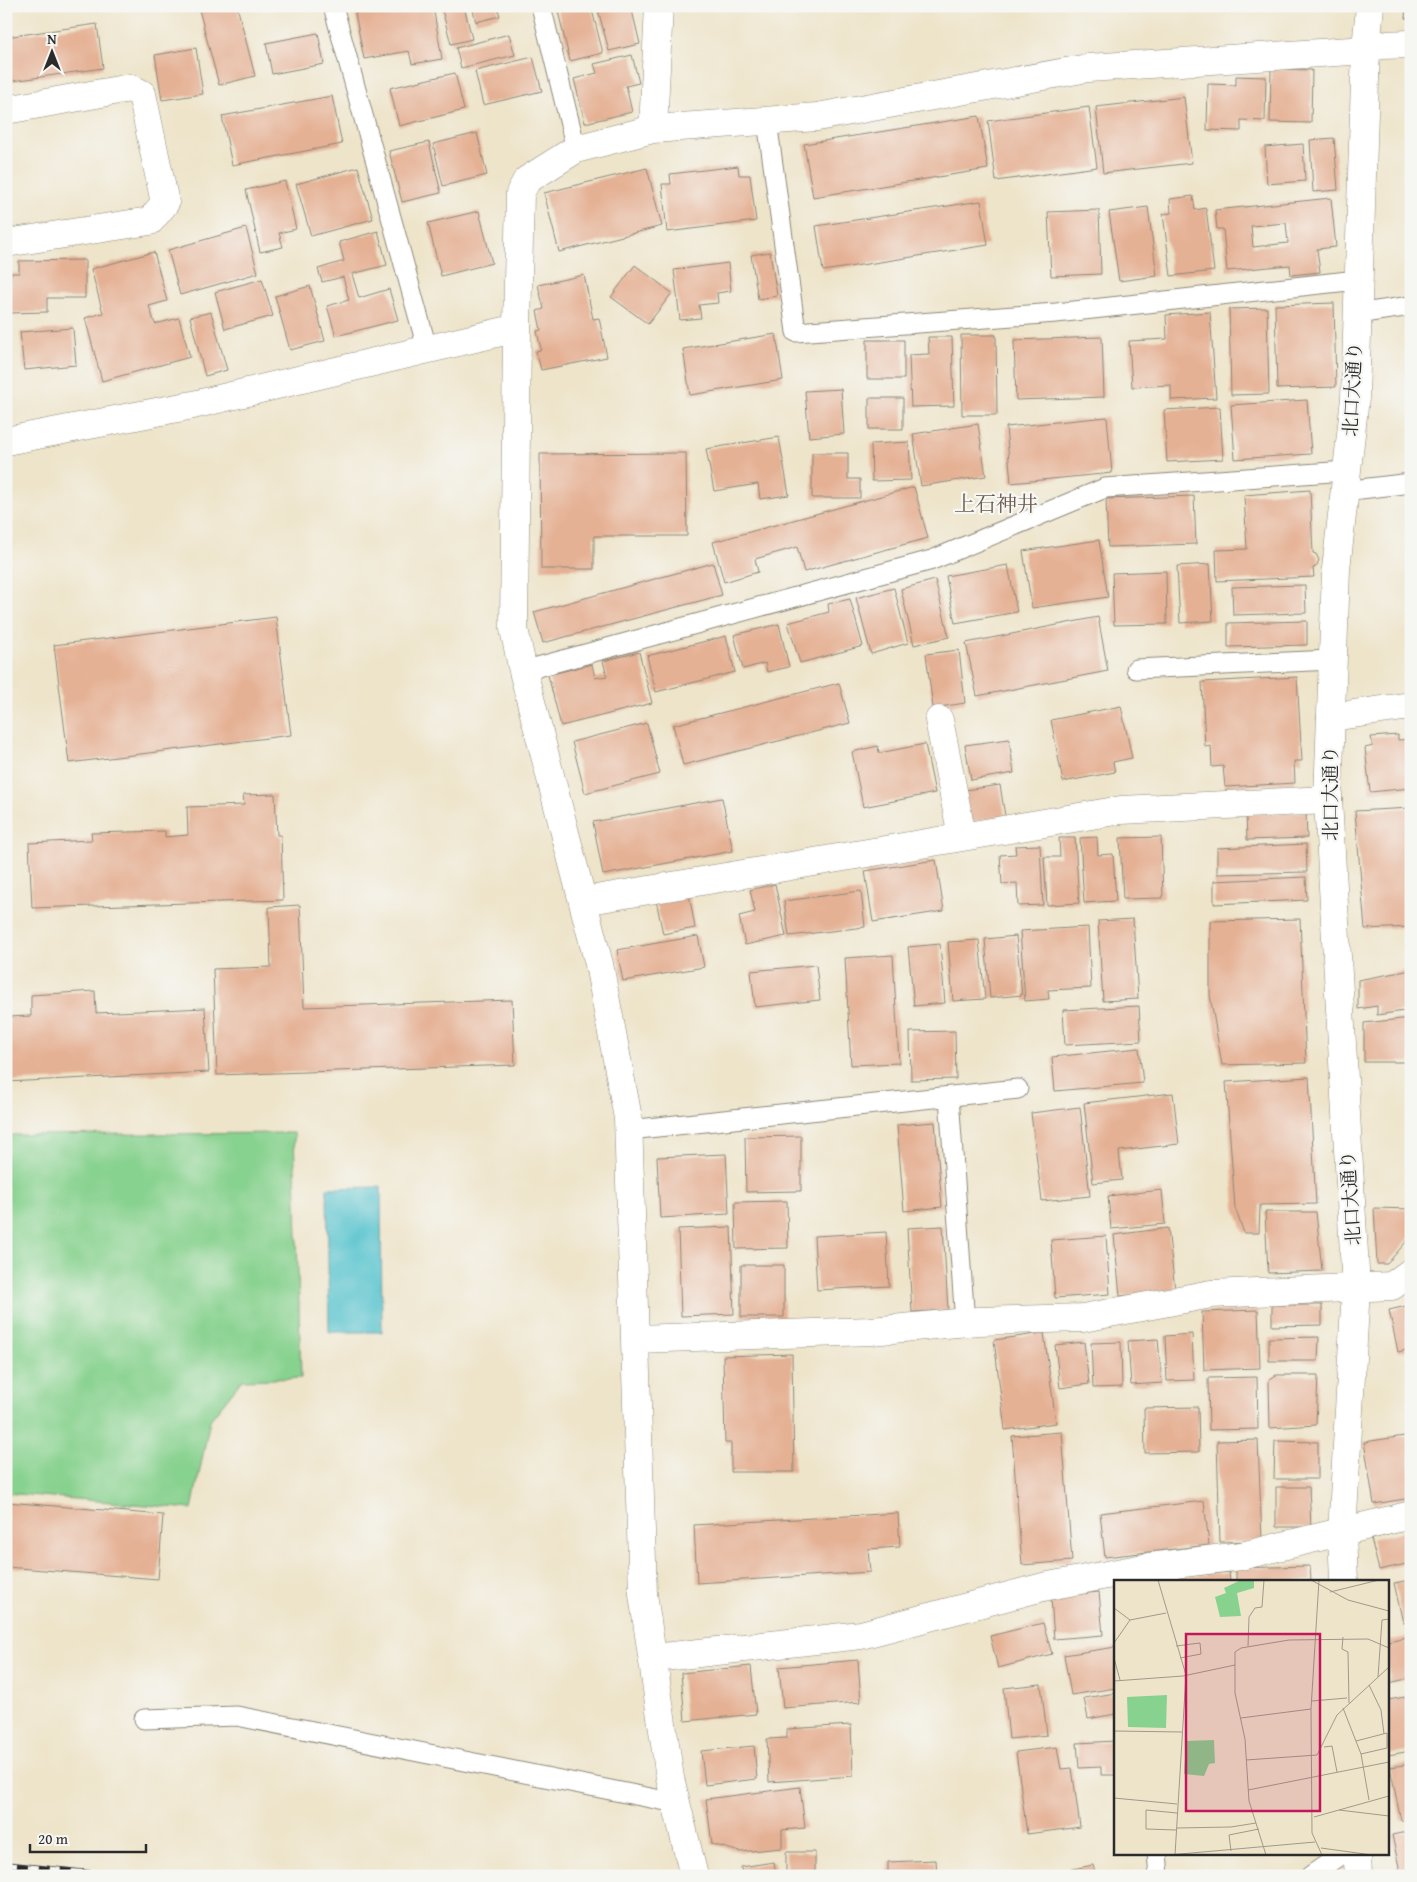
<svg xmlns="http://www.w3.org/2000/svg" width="1417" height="1882" font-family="'Gentium Book Plus','Noto Serif JP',serif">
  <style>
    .green { fill: #88d28f; stroke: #5a7e5d }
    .water { fill: #56c3ce; stroke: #40777c }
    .building { fill: #e5b194; fill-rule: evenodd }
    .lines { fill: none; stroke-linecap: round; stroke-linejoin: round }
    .lane-casing { stroke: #8c887a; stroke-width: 21 }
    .street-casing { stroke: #8c887a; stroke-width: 29 }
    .secondary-casing { stroke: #8c887a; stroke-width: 29 }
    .lane { stroke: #fff; stroke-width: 19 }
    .street { stroke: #fff; stroke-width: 28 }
    .secondary { stroke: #fff; stroke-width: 28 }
    .rail-casing { stroke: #2b2b2b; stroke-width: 5.5 }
    .rail { stroke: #f6f6f2; stroke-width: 4; stroke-dasharray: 11; stroke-linecap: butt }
    .labels { text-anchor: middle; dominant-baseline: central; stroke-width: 4.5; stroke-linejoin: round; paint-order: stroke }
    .street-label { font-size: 19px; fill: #2b2b2b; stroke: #f6f6f2 }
    .quarter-label { font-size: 21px; fill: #6c5a50; stroke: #f6f6f2 }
    .inset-road { fill: none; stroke: #a09a8a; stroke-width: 1 }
    .view { fill: #c2185b; fill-opacity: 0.15; stroke: #c2185b; stroke-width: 2.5 }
    .inset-edge { fill: none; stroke: #2b2b2b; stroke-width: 2.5 }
  </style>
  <rect width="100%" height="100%" fill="#f6f6f2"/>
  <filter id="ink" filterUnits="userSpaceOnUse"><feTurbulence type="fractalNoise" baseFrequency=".02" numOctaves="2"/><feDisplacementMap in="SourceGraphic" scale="10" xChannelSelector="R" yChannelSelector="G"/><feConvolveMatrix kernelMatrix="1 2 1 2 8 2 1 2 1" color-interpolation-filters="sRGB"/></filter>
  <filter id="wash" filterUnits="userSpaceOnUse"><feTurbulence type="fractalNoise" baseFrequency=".0096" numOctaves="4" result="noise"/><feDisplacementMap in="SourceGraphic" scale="20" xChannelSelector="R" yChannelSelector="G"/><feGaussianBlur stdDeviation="1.12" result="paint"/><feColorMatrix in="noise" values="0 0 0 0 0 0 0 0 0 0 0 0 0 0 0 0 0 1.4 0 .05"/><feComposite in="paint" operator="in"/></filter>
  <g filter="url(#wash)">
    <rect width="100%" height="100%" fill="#eee4ca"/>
    <!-- green -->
    <path class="green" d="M 294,1133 L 301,1378 L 242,1380 L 210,1420 L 192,1509 L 6,1493 L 6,1135 Z"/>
    <!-- water -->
    <path class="water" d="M 381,1187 L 382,1332 L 329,1332 L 327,1188 Z"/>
    <g id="blocks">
      <!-- building -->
      <path class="building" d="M 198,6 L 237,6 L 255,76 L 219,85 Z
        M 389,6 L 433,6 L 442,59 L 412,64 L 409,51 L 364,59 L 355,13 Z
        M 441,6 L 464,6 L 472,39 L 451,44 Z
        M 472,6 L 497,6 L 500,16 L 476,22 Z
        M 562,6 L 591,6 L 603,53 L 570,61 L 557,7 Z
        M 597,6 L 631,6 L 640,44 L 609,51 Z
        M 1406,6 L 1411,6 L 1411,19 L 1405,18 Z
        M 97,24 L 103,68 L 6,82 L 6,37 Z
        M 318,33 L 324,64 L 272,74 L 266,43 Z
        M 509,34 L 515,55 L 461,68 L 456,48 Z
        M 196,48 L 203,94 L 162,100 L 155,55 Z
        M 632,55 L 639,83 L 626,86 L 632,112 L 585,123 L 574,79 L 597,73 L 594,64 Z
        M 533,57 L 542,91 L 483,105 L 475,71 Z
        M 1271,69 L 1312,70 L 1311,123 L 1270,122 Z
        M 455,73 L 464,110 L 399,126 L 390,88 Z
        M 1236,76 L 1266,77 L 1265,121 L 1241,120 L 1241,131 L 1207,130 L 1208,84 L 1236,85 Z
        M 332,96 L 342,144 L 232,165 L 222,116 Z
        M 1184,97 L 1192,163 L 1103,173 L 1096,107 Z
        M 1089,107 L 1097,167 L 996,181 L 988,121 Z
        M 979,116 L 988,169 L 813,197 L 804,144 Z
        M 477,133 L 487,175 L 443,186 L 433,144 Z
        M 1334,138 L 1338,190 L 1313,192 L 1310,140 Z
        M 429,142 L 441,193 L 402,202 L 389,151 Z
        M 1303,144 L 1305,181 L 1267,184 L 1265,147 Z
        M 738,166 L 739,175 L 750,175 L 756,221 L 667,232 L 662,184 L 671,184 L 670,174 Z
        M 358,167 L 373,219 L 311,236 L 296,184 Z
        M 647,168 L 662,226 L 559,252 L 544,193 Z
        M 285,181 L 296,229 L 279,233 L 283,247 L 260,252 L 246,190 Z
        M 1193,196 L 1195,210 L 1206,208 L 1214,271 L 1171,276 L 1163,214 L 1171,213 L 1170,199 Z
        M 1331,198 L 1336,247 L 1317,249 L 1320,272 L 1291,275 L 1290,265 L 1227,271 L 1223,229 L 1217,229 L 1215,210 ZM 1286,223 L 1288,243 L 1253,247 L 1251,226 Z
        M 981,201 L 988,245 L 823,271 L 816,226 Z
        M 1148,207 L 1157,276 L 1119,281 L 1109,212 Z
        M 1099,210 L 1101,274 L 1051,276 L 1048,212 Z
        M 479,211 L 492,263 L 441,276 L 428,223 Z
        M 246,228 L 258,273 L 180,295 L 168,250 Z
        M 378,231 L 387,265 L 352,274 L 359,298 L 389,289 L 398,320 L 336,336 L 327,306 L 349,300 L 343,277 L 322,282 L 318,269 L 344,261 L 339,242 Z
        M 154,252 L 167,301 L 149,306 L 155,324 L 179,318 L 190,357 L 102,381 L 85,318 L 103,313 L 91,269 Z
        M 770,252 L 777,296 L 758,299 L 751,255 Z
        M 85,260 L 85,298 L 47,298 L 47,312 L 10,313 L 10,273 L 19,273 L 19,261 Z
        M 728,263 L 731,291 L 717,293 L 718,303 L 699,305 L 701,318 L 680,320 L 674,270 Z
        M 635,265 L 672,293 L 648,324 L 611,297 Z
        M 584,275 L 593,319 L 599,318 L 607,357 L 541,370 L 536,351 L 541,350 L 537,331 L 541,330 L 537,311 L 544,309 L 538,285 Z
        M 262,279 L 273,316 L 225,329 L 215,292 Z
        M 310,286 L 325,341 L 290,350 L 275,296 Z
        M 1334,303 L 1336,387 L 1277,389 L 1275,305 Z
        M 1267,308 L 1269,394 L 1231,395 L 1229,309 Z
        M 211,312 L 227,370 L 205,376 L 190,317 Z
        M 1210,312 L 1216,398 L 1171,400 L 1171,385 L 1132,387 L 1129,341 L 1167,339 L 1166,315 Z
        M 73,328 L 76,365 L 24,370 L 20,332 Z
        M 776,334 L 783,380 L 690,395 L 683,349 Z
        M 961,335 L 996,335 L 997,415 L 962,415 Z
        M 928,337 L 952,337 L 954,406 L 911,407 L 909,355 L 929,354 Z
        M 1102,337 L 1104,397 L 1016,400 L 1014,340 Z
        M 867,340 L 904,340 L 904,379 L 867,379 Z
        M 841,389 L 844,434 L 809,437 L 805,391 Z
        M 869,398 L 903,398 L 903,429 L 869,429 Z
        M 1307,400 L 1311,454 L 1235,459 L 1231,405 Z
        M 1220,407 L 1223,459 L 1167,462 L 1164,410 Z
        M 1107,417 L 1112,473 L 1011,483 L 1006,427 Z
        M 978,424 L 986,476 L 921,486 L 913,434 Z
        M 779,437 L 789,495 L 760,499 L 758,484 L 714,491 L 706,449 Z
        M 909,442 L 911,480 L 872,481 L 871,444 Z
        M 686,453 L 687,536 L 594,536 L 594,569 L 541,569 L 540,454 Z
        M 812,453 L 848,453 L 848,479 L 860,479 L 860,498 L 812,498 Z
        M 914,487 L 928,538 L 804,572 L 797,547 L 755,559 L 758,572 L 724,582 L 713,542 Z
        M 1310,490 L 1313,553 L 1316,554 L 1319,560 L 1316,567 L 1313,568 L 1314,577 L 1217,581 L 1216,550 L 1247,549 L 1244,495 Z
        M 1194,496 L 1196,544 L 1108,547 L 1106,499 Z
        M 1099,540 L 1108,597 L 1032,608 L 1023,551 Z
        M 713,563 L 722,595 L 543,643 L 534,612 Z
        M 1210,564 L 1213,621 L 1180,623 L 1177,566 Z
        M 1008,565 L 1017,612 L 955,623 L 946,576 Z
        M 1166,571 L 1167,624 L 1114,625 L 1112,573 Z
        M 935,580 L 949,637 L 914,645 L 901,589 Z
        M 1305,585 L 1306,613 L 1233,615 L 1232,587 Z
        M 894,588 L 908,643 L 871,654 L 856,598 Z
        M 850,599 L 863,646 L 800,663 L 788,623 L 829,612 L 828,604 Z
        M 276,617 L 291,735 L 69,763 L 54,645 Z
        M 1098,617 L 1108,671 L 977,696 L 966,643 Z
        M 1307,621 L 1307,645 L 1228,647 L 1228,623 Z
        M 779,624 L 789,667 L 767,672 L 765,663 L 743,669 L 734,635 Z
        M 726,636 L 735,672 L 656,692 L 647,656 Z
        M 959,650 L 965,703 L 933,708 L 926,654 Z
        M 639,652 L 652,703 L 561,726 L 548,675 L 592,664 L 595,678 L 607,676 L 603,661 Z
        M 1297,677 L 1302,761 L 1294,761 L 1295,783 L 1225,787 L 1223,766 L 1212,767 L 1211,746 L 1205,747 L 1202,682 Z
        M 839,683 L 850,723 L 683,765 L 673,725 Z
        M 1121,706 L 1132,758 L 1113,762 L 1115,772 L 1063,782 L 1051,720 Z
        M 647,723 L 660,774 L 585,793 L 572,742 Z
        M 1398,735 L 1398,740 L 1411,739 L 1411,788 L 1370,792 L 1365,748 L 1373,746 L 1371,737 Z
        M 1009,739 L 1014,773 L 971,780 L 965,745 Z
        M 925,744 L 935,793 L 863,807 L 852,752 L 878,746 L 879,753 Z
        M 1000,785 L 1005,816 L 970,822 L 965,790 Z
        M 275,794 L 277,835 L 281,835 L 283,900 L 32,908 L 29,843 L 92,840 L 91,833 L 165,831 L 165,837 L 188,835 L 187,807 L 244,805 L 243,795 Z
        M 722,798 L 733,851 L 603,875 L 593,822 Z
        M 1411,808 L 1411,927 L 1365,929 L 1355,811 Z
        M 1306,812 L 1307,838 L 1247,840 L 1246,814 Z
        M 1097,837 L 1098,855 L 1113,854 L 1116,901 L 1084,903 L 1080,838 Z
        M 1161,837 L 1163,898 L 1123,899 L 1120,838 Z
        M 1059,838 L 1075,838 L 1079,903 L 1047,905 L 1044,857 L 1060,857 Z
        M 1306,844 L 1307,872 L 1217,874 L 1217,848 Z
        M 1040,845 L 1043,905 L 1018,906 L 1017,883 L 1002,884 L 1000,855 L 1016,854 L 1015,846 Z
        M 936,860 L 944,911 L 873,922 L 865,871 Z
        M 1306,877 L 1307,900 L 1214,904 L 1214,881 Z
        M 775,884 L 786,936 L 745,945 L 739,916 L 755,912 L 750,890 Z
        M 861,891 L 865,927 L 789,936 L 784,901 Z
        M 689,894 L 695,928 L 663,934 L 656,900 Z
        M 300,905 L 304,1007 L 512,1000 L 515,1065 L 217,1075 L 213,969 L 271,967 L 269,907 Z
        M 1133,919 L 1138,999 L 1103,1001 L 1098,921 Z
        M 1300,919 L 1306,1063 L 1222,1065 L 1210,995 L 1210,921 Z
        M 1088,927 L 1091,988 L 1048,990 L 1049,999 L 1025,1001 L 1020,931 Z
        M 698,936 L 704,967 L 623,981 L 617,950 Z
        M 1016,936 L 1022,995 L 990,998 L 985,939 Z
        M 979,940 L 985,999 L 953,1001 L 948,942 Z
        M 940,944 L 945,1003 L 914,1006 L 908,947 Z
        M 893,955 L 899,1063 L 851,1065 L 845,958 Z
        M 816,965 L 820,1000 L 755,1007 L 751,971 Z
        M 1411,970 L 1411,1010 L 1377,1015 L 1377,1006 L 1358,1009 L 1358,980 Z
        M 95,991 L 96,1013 L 205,1008 L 209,1072 L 6,1082 L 6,1017 L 31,1016 L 31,995 Z
        M 1139,1006 L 1141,1041 L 1065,1045 L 1063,1010 Z
        M 1411,1018 L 1411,1062 L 1364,1062 L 1364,1023 Z
        M 955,1031 L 956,1079 L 911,1080 L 910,1032 Z
        M 1139,1048 L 1143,1083 L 1055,1091 L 1052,1057 Z
        M 1309,1077 L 1316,1204 L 1260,1205 L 1259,1233 L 1244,1233 L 1235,1208 L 1226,1082 Z
        M 1173,1093 L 1179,1144 L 1119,1151 L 1122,1180 L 1093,1183 L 1084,1103 Z
        M 1080,1107 L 1090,1196 L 1042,1201 L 1031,1113 Z
        M 935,1122 L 942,1207 L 904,1211 L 897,1125 Z
        M 801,1136 L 801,1191 L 746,1192 L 745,1137 Z
        M 726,1154 L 729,1214 L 660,1218 L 657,1157 Z
        M 1162,1190 L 1165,1224 L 1111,1229 L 1108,1196 Z
        M 787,1201 L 788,1248 L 736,1249 L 735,1202 Z
        M 1374,1208 L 1411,1209 L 1411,1236 L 1387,1264 L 1377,1264 Z
        M 1265,1212 L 1316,1212 L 1322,1271 L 1268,1273 Z
        M 943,1226 L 948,1310 L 912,1312 L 907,1228 Z
        M 731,1227 L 734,1314 L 681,1316 L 678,1229 Z
        M 1168,1228 L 1175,1290 L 1120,1296 L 1114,1235 Z
        M 886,1232 L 889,1286 L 817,1290 L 814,1236 Z
        M 1106,1236 L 1110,1294 L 1055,1298 L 1051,1240 Z
        M 741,1265 L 784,1265 L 784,1317 L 741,1317 Z
        M 1272,1305 L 1322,1305 L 1322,1325 L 1272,1326 Z
        M 1411,1305 L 1411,1349 L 1398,1352 L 1389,1310 Z
        M 1258,1310 L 1260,1368 L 1204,1370 L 1202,1312 Z
        M 1044,1333 L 1056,1423 L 1005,1430 L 994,1340 Z
        M 1192,1334 L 1194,1380 L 1167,1381 L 1165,1336 Z
        M 1319,1337 L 1318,1361 L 1269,1361 L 1269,1338 Z
        M 1158,1339 L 1162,1383 L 1131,1385 L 1128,1341 Z
        M 1084,1342 L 1089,1384 L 1060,1388 L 1055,1345 Z
        M 1121,1342 L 1122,1387 L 1093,1388 L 1091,1343 Z
        M 792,1354 L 794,1472 L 731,1472 L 731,1443 L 725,1443 L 723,1356 Z
        M 1276,1375 L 1318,1375 L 1316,1425 L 1270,1428 L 1269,1380 Z
        M 1257,1377 L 1258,1429 L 1209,1430 L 1208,1378 Z
        M 1198,1407 L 1199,1452 L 1145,1453 L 1144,1408 Z
        M 1062,1432 L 1072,1561 L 1022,1565 L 1012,1436 Z
        M 1411,1435 L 1411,1498 L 1374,1504 L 1364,1442 Z
        M 1258,1440 L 1262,1541 L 1220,1542 L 1217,1441 Z
        M 1275,1441 L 1318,1442 L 1318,1479 L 1274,1479 Z
        M 1276,1487 L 1309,1487 L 1311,1527 L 1276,1527 Z
        M 1204,1501 L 1209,1545 L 1105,1557 L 1100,1513 Z
        M 7,1502 L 163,1515 L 158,1579 L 6,1567 Z
        M 898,1513 L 900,1547 L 868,1549 L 870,1572 L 697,1583 L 694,1525 Z
        M 1411,1529 L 1411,1563 L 1379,1570 L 1371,1539 Z
        M 1310,1566 L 1311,1581 L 1236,1581 L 1236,1568 Z
        M 1229,1572 L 1230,1581 L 1162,1581 L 1162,1579 Z
        M 1411,1580 L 1411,1621 L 1403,1623 L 1394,1583 Z
        M 1099,1592 L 1103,1635 L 1054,1639 L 1051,1597 Z
        M 1043,1623 L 1052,1654 L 998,1668 L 990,1636 Z
        M 1411,1636 L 1411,1678 L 1389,1683 L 1388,1641 Z
        M 1116,1647 L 1116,1688 L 1071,1695 L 1064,1655 Z
        M 858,1660 L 861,1702 L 783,1708 L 779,1667 Z
        M 751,1666 L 756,1714 L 685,1721 L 681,1673 Z
        M 1041,1684 L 1047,1735 L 1009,1739 L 1004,1688 Z
        M 1116,1693 L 1116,1714 L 1088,1719 L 1084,1698 Z
        M 1411,1696 L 1411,1751 L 1388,1755 L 1388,1700 Z
        M 851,1725 L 853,1776 L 769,1782 L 767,1739 L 787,1738 L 787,1729 Z
        M 1116,1741 L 1116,1775 L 1101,1775 L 1101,1767 L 1079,1768 L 1077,1743 Z
        M 754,1746 L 757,1779 L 705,1785 L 701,1751 Z
        M 1057,1747 L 1061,1769 L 1072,1768 L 1080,1827 L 1027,1834 L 1016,1752 Z
        M 1411,1764 L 1411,1819 L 1401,1821 L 1390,1767 Z
        M 800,1787 L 805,1828 L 782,1830 L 782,1848 L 740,1852 L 712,1844 L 706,1799 Z
        M 1411,1831 L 1411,1876 L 1401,1876 L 1392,1835 Z
        M 786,1852 L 815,1852 L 815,1876 L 786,1876 Z
        M 936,1860 L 937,1876 L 888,1876 L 888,1862 Z
        M 774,1862 L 776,1876 L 742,1876 L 741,1867 Z
        M 1093,1865 L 1096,1876 L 1042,1876 L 1042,1875 Z"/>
    </g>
  </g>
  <g filter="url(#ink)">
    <use href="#blocks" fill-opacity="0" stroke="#8c887a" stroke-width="1"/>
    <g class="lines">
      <!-- lane casing -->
      <g class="lane-casing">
        <path id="lane" d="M 333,6 L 427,348
          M 541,6 L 576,149
          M 767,121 L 796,332 L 1056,313 L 1357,280
          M 1356,314 L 1411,306
          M 1344,491 L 1411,483
          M 1136,669 L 1332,660
          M 523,671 L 932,560 L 1105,488 L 1346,471
          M 949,1097 L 965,1323
          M 629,1130 L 1018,1089
          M 144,1719 L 237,1716 L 676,1803
          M 1157,1853 L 1159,1876
          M 1310,1876 L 1343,1853"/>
      </g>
      <!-- street casing -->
      <g class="street-casing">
        <path id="street" d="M 6,110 L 130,88 L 142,94 L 165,203 L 150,221 L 6,243
          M 653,129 L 659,6
          M 517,328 L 520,193 L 527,180 L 576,149 L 653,129 L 817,117 L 1088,68 L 1351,51 L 1382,45 L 1411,44
          M 6,441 L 193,405 L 517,328 L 514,629 L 523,671 L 599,964 L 628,1118 L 643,1594 L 670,1778 L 694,1876
          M 1331,717 L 1411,706
          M 939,720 L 962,836
          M 584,901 L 1121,810 L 1328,800
          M 636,1339 L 871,1331 L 978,1321 L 1083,1318 L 1211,1294 L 1392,1286 L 1411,1272
          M 654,1658 L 861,1635 L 1043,1587 L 1149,1567 L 1241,1556 L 1411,1515"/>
      </g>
      <!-- secondary casing -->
      <g class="secondary-casing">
        <path id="secondary" d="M 1344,1581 L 1342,1533 L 1356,1288 L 1328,800 L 1336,569 L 1355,398 L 1366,48 L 1370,6
          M 1357,1853 L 1358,1876"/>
      </g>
      <!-- lane -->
      <use href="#lane" class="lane"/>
      <!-- street -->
      <use href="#street" class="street"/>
      <!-- secondary -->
      <use href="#secondary" class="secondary"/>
      <!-- rail casing -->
      <g class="rail-casing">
        <path id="rail" d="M 6,1864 L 120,1876"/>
      </g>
      <!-- rail -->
      <use href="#rail" class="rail"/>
    </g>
  </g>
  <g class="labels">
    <!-- street labels -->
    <g class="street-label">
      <text transform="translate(1352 389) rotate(-87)">北口大通り</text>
      <text transform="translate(1330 793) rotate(-90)">北口大通り</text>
      <text transform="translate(1350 1198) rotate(-94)">北口大通り</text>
    </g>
    <!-- quarter labels -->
    <g class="quarter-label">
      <text x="996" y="503">上石神井</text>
    </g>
  </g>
  <!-- overview -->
  <g transform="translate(1114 1580)">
    <rect width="275" height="275" fill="#eee4ca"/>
    <path d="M 127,0 L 140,0 L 140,8 L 123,13 L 127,36 L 106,37 L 101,17 L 112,13 L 110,8 ZM 53,115 L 52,148 L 14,147 L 13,117 ZM 100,160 L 101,183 L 95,184 L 90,196 L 70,194 L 72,161 Z" fill="#88d28f"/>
    <path class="inset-road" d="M 44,0 L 72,95 L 61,275M 197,0 L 234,20 L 275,31M 205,0 L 197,129 L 198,253 L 208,275M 216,12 L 265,0M 0,28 L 16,40 L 52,33M 229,57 L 228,69 L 234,72 L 235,123M 0,63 L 16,40M 62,66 L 86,63 L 87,74 L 66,78M 134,66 L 135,37 L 141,28 L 148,27 L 150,0M 0,78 L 6,100M 121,85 L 121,72 L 127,68 L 175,60 L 254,59 L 275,68M 264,97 L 268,40 L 275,39M 0,101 L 69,96 L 121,85 L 121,113 L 131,159 L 135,221 L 152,275M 255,105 L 267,130 L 270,154M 198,121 L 233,118M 229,128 L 247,174 L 255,220M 127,138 L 197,129M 0,151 L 68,152M 242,161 L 273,153 L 273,168 L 247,174M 210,167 L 218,166 L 223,192M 132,180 L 203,175 L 223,135 L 275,87M 134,210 L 275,182M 0,218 L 63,224M 225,230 L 275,236M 200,237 L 275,216M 63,248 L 117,247 L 142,243M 62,250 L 32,249 L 32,230 L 63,233M 207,268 L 258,275M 117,271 L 115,255 L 145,249M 55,275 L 201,262"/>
    <path class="view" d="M 72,54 L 206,54 L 206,231 L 72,231 Z"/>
    <rect width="275" height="275" class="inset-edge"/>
  </g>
  <!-- margin -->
  <rect width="1417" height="1882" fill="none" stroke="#f6f6f2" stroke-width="25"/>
  <!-- north arrow -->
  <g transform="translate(52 52)" stroke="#f6f6f2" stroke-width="4" paint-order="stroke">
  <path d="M0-4L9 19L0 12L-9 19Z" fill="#2b2b2b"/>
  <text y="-8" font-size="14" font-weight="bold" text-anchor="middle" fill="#2b2b2b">N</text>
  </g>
  <!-- scale -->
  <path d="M30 1844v8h116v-8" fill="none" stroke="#2b2b2b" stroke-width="2.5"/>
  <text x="38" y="1844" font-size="15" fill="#2b2b2b" stroke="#f6f6f2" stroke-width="4" paint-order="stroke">20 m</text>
</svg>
